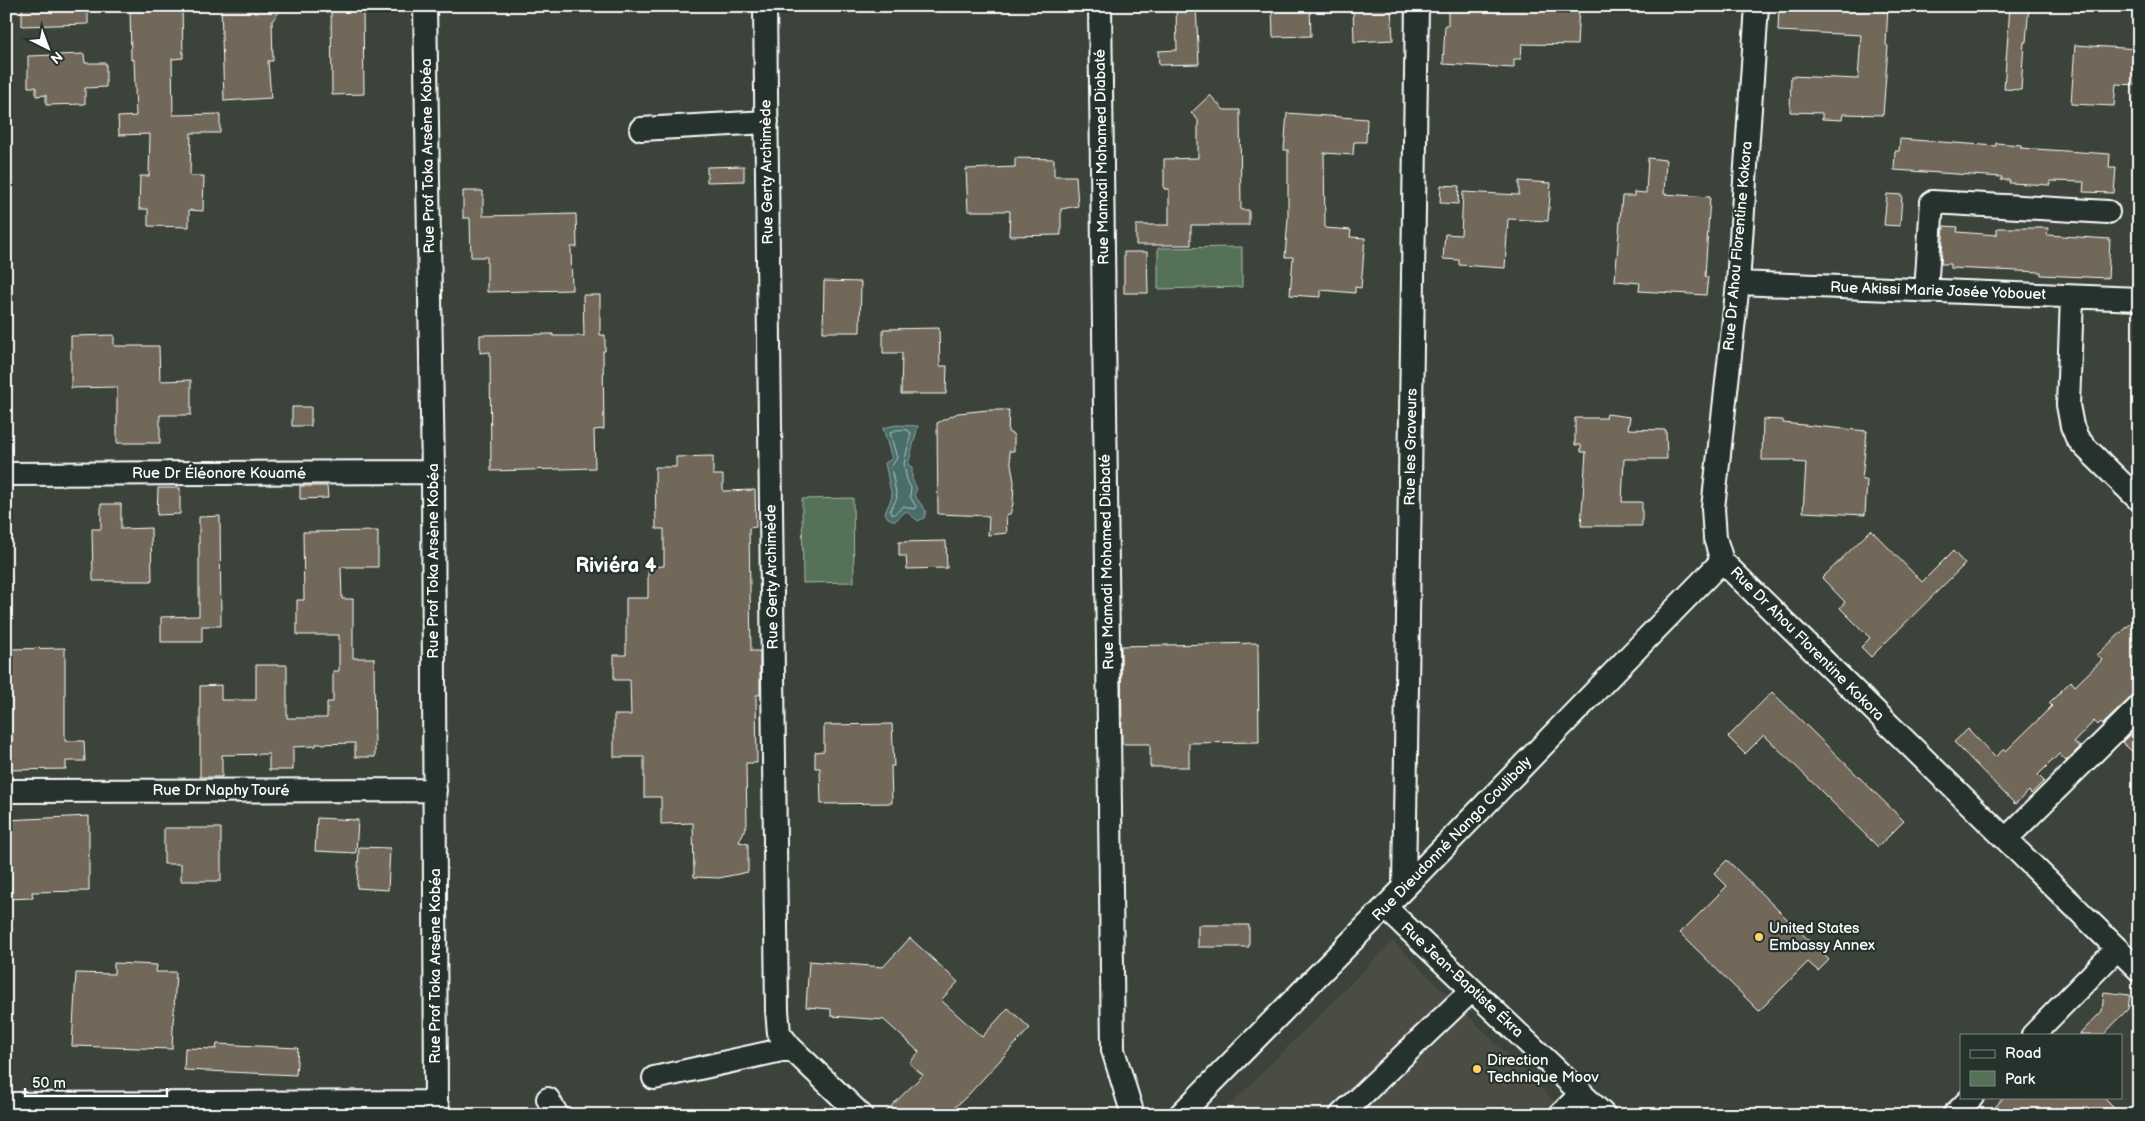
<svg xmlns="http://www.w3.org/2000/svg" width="2145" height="1121" font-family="'Balsamiq Sans',sans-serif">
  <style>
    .built { fill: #4c4e44 }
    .green { fill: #557259; stroke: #aab8ac }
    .water { fill: #486d6b; stroke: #91a7a6 }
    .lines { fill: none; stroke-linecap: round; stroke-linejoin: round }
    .shore { stroke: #b6c5c4; stroke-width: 1 }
    .building { fill: #71685a; stroke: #fff }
    .minor-casing { stroke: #fff; stroke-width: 26 }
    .minor { stroke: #26332d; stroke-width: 22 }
    .poi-dot { fill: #ffd166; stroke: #26332d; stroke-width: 2 }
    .labels { text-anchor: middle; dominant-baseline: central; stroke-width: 4.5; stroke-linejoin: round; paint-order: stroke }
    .street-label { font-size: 15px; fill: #fff; stroke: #26332d }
    .poi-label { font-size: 15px; fill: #fff; stroke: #26332d; text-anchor: start }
    .district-label { font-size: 20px; font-weight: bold; fill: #fff; stroke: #26332d }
  </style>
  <rect width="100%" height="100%" fill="#3c433a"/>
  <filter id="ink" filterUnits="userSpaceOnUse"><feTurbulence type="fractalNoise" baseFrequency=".02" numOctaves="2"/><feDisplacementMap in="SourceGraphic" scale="10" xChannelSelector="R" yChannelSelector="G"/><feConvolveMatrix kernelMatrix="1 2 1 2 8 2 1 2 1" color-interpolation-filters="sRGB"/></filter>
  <g filter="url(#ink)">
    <!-- built -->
    <path class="built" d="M 1393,941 L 1568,1115 L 1220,1115 Z"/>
    <!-- green -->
    <path class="green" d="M 1242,247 L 1242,287 L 1158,289 L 1158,248 Z
      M 853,498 L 854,582 L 803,583 L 802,499 Z"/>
    <!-- water -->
    <path class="water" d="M 896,425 L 918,426 L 908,465 L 912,467 L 912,479 L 917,489 L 914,495 L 926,511 L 924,518 L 918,521 L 906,511 L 895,521 L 888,518 L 885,513 L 892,497 L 885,463 L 892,459 L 883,428 Z"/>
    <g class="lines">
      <!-- shore -->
      <path class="shore" d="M 907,430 L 911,433 L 904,464 L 907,480 L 911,488 L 910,496 L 916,507 L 914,509 L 904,506 L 893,515 L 890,511 L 897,498 L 891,467 L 897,458 L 890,433 L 896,430 Z"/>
    </g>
    <!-- building -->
    <path class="building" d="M 22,6 L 88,6 L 88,24 L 22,26 Z
      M 130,6 L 182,6 L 183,58 L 172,59 L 173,115 L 220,114 L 220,133 L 191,133 L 190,176 L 204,176 L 203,211 L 189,210 L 189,227 L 148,226 L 148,209 L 139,209 L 140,176 L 149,176 L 150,134 L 119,135 L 118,117 L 136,116 L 134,59 L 131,60 Z
      M 221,6 L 284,6 L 272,21 L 273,61 L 268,61 L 271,98 L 224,101 Z
      M 331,6 L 363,6 L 364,94 L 332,95 Z
      M 1176,6 L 1196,6 L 1199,64 L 1159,65 L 1158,51 L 1177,50 Z
      M 1272,6 L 1310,6 L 1311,36 L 1273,37 Z
      M 1353,6 L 1389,6 L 1389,9 L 1391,8 L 1393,40 L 1354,42 Z
      M 1448,6 L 1579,6 L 1577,45 L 1522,44 L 1521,59 L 1514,59 L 1514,68 L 1443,64 L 1445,25 L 1448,25 Z
      M 1779,6 L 1888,6 L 1886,45 L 1888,46 L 1883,115 L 1843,114 L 1842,120 L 1822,119 L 1822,113 L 1790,112 L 1791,76 L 1858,79 L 1861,35 L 1778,31 Z
      M 2010,6 L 2029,6 L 2026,42 L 2024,42 L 2021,90 L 2004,89 Z
      M 2075,45 L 2139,49 L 2139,85 L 2116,84 L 2114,106 L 2071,104 Z
      M 84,54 L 85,63 L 106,63 L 106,87 L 85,88 L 85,104 L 46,105 L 46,95 L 36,96 L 36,87 L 28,87 L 28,56 Z
      M 1210,95 L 1224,110 L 1240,110 L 1241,210 L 1249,210 L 1249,225 L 1191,225 L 1191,245 L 1136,245 L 1136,225 L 1169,225 L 1169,189 L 1164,189 L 1164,159 L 1198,158 L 1198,120 L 1191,113 Z
      M 1287,113 L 1367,119 L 1366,142 L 1354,142 L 1353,155 L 1324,153 L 1325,228 L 1351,230 L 1350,237 L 1365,238 L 1361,288 L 1355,287 L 1355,293 L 1321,290 L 1321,297 L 1290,295 L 1293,257 L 1285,257 L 1288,218 L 1288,150 L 1284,150 Z
      M 1900,139 L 1996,146 L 1996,143 L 2021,145 L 2021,148 L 2110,154 L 2109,168 L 2116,168 L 2114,193 L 2083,192 L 2084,182 L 2050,181 L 2050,185 L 2009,183 L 2010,180 L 2001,180 L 2002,177 L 1894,170 L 1895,151 L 1899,151 Z
      M 1015,158 L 1054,159 L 1054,176 L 1076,176 L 1078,206 L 1061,209 L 1061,235 L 1009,236 L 1010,211 L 968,211 L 966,169 L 1015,167 Z
      M 1648,158 L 1666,160 L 1664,194 L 1710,197 L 1705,276 L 1708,277 L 1706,295 L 1639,291 L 1640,283 L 1615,281 L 1622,196 L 1634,196 L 1634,192 L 1646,193 Z
      M 744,166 L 744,181 L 707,182 L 707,167 Z
      M 1519,181 L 1551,183 L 1548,221 L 1508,219 L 1505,268 L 1459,265 L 1459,260 L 1443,259 L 1445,234 L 1461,235 L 1463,192 L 1519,195 Z
      M 1441,185 L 1459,186 L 1458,204 L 1440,203 Z
      M 463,191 L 483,191 L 483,216 L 576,214 L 577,247 L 571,247 L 572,290 L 487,292 L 487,257 L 471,257 L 470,218 L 463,218 Z
      M 1887,194 L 1902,195 L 1900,226 L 1884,225 Z
      M 1944,226 L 1958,227 L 1957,232 L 1997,235 L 1997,228 L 2048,228 L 2047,235 L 2110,239 L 2108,278 L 2041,275 L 2041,272 L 1950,268 L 1950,264 L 1941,264 Z
      M 1124,252 L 1147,252 L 1148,293 L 1124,293 Z
      M 824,281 L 861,282 L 860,332 L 823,332 Z
      M 583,295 L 600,295 L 600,335 L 605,335 L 605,351 L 603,351 L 604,429 L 594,430 L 595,468 L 491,471 L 490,352 L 480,353 L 480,335 L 553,334 L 553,336 L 584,336 Z
      M 939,328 L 940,366 L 947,366 L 946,394 L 901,394 L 902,353 L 883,353 L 883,329 Z
      M 114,335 L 114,346 L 159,346 L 160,381 L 191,380 L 191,415 L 160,415 L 160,443 L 117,443 L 117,387 L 71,388 L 71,336 Z
      M 292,407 L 311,407 L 311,426 L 292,426 Z
      M 988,410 L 1009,410 L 1008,432 L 1014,435 L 1014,451 L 1009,451 L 1014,482 L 1013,504 L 1010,514 L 1006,515 L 1007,533 L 988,535 L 989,516 L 938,514 L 937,423 L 958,413 Z
      M 1607,414 L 1630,417 L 1628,429 L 1666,430 L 1667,459 L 1624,459 L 1622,502 L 1642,502 L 1642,526 L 1581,526 L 1586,452 L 1581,452 L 1581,445 L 1575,445 L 1575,418 L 1606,418 Z
      M 1763,419 L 1783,420 L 1783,423 L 1867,431 L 1862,480 L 1867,480 L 1865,515 L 1803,512 L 1806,463 L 1794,462 L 1794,460 L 1762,460 Z
      M 713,456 L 713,475 L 723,475 L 723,491 L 755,490 L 756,527 L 749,528 L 751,651 L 760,651 L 760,695 L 756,695 L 757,763 L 746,763 L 747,825 L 739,842 L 748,844 L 748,872 L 719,878 L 694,877 L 693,823 L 661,824 L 661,797 L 644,797 L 644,757 L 614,757 L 614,715 L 631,715 L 630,680 L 614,680 L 614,655 L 626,655 L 626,598 L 648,598 L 648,567 L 664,566 L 664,529 L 656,529 L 655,467 L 676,467 L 676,457 Z
      M 300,486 L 327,486 L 328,498 L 300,499 Z
      M 158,488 L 180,488 L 180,514 L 157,515 Z
      M 101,504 L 121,504 L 121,529 L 151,528 L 152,581 L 93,581 L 92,529 L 101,529 Z
      M 220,516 L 221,626 L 202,626 L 202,642 L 161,642 L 161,617 L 199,616 L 199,517 Z
      M 1871,530 L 1922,582 L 1953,551 L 1965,564 L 1871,657 L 1861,647 L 1870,638 L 1840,608 L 1845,602 L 1822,578 Z
      M 378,531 L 378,567 L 341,567 L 342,599 L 353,599 L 353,658 L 374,658 L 375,757 L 355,757 L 355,743 L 316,744 L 316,746 L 293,747 L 293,770 L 269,770 L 269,754 L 222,755 L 222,777 L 200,777 L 200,686 L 221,685 L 221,700 L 256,700 L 256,665 L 287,665 L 287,718 L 327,718 L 327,702 L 333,702 L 333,671 L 339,671 L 339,635 L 297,635 L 297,600 L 304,600 L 303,532 Z
      M 946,541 L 947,568 L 907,569 L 906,556 L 899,556 L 899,542 Z
      M 2139,616 L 2139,694 L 2130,698 L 2103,724 L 2101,722 L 2098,725 L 2094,721 L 2074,742 L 2080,747 L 2066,761 L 2059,754 L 2038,775 L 2044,781 L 2031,794 L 2029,791 L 2015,804 L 1954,742 L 1968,729 L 1995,757 L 2004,749 L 2006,751 L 2052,706 L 2049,703 L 2071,681 L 2075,686 L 2102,660 L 2097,655 Z
      M 1258,643 L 1259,742 L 1189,743 L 1189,767 L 1150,767 L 1150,744 L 1122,744 L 1121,646 Z
      M 65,648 L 65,741 L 84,741 L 85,761 L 66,761 L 66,769 L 6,770 L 6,649 Z
      M 1772,692 L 1904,821 L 1878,847 L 1764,735 L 1745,754 L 1728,737 Z
      M 892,724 L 894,766 L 891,766 L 892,803 L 821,804 L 820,768 L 815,768 L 815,752 L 824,751 L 824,725 Z
      M 2136,729 L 2139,732 L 2139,758 L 2122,742 Z
      M 89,816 L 89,891 L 32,892 L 33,898 L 6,899 L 6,820 Z
      M 317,818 L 358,820 L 356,853 L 315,851 Z
      M 164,828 L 221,828 L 221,881 L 181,881 L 181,864 L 164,864 Z
      M 359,847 L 390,848 L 388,890 L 357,888 Z
      M 1727,860 L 1829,960 L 1818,971 L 1808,962 L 1759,1011 L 1680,933 L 1727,886 L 1714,873 Z
      M 1198,925 L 1249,925 L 1249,947 L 1198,947 Z
      M 910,938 L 958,982 L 941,1000 L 982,1037 L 1008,1008 L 1030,1028 L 968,1095 L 947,1115 L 882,1115 L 923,1075 L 909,1063 L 919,1052 L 884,1020 L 831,1016 L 831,1009 L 806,1007 L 809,961 L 883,967 Z
      M 114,963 L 157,965 L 156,972 L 176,972 L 172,1049 L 72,1046 L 76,973 L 114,974 Z
      M 2104,992 L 2130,995 L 2128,1009 L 2103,1035 L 2079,1035 L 2102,1011 Z
      M 217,1044 L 298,1048 L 296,1075 L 184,1070 L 185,1048 L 216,1049 Z
      M 2004,1097 L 2103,1097 L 2121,1115 L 1988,1115 Z"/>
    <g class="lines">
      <!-- minor casing -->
      <g class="minor-casing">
        <path id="minor" d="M 425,6 L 433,472 L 436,1102 L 440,1115
          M 765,6 L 777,1010 L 779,1033 L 791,1048 L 861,1115
          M 1100,6 L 1113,1050 L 1133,1115
          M 1757,6 L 1738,283 L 1713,508 L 1715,538 L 1722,561 L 2139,970
          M 641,129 L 767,122
          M 1738,283 L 2139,299
          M 1926,291 L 1932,202 L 2108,212
          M 2072,297 L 2068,405 L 2072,426 L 2077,438 L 2085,447 L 2139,500
          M 6,474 L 433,472
          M 6,791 L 435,790
          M 2006,839 L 2139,707
          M 1404,888 L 1417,6
          M 1385,907 L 1604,1115
          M 2033,1035 L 2117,949
          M 654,1078 L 791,1048
          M 548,1099 L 557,1115
          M 6,1104 L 436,1102
          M 1180,1115 L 1404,888 L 1722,561
          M 1341,1115 L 1472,990
          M 1560,1115 L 1582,1093
          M 1954,1115 L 1972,1097"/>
      </g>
      <!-- minor -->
      <use href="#minor" class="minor"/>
    </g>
  </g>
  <!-- markers -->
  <g class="poi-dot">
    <circle cx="1759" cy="937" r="5"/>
    <circle cx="1477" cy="1069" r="5"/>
  </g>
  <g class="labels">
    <!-- street labels -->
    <g class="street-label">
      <text transform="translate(428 156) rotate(-91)">Rue Prof Toka Arsène Kobéa</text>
      <text transform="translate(1102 157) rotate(-91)">Rue Mamadi Mohamed Diabaté</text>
      <text transform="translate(767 172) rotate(-91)">Rue Gerty Archimède</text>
      <text transform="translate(1738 246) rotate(-85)">Rue Dr Ahou Florentine Kokora</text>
      <text transform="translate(1938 291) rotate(2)">Rue Akissi Marie Josée Yobouet</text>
      <text transform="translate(1411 447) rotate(-89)">Rue les Graveurs</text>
      <text x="219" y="473">Rue Dr Éléonore Kouamé</text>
      <text transform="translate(433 561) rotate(-90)">Rue Prof Toka Arsène Kobéa</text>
      <text transform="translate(1107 562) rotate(-91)">Rue Mamadi Mohamed Diabaté</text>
      <text transform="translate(772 577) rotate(-91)">Rue Gerty Archimède</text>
      <text transform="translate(1807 644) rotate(45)">Rue Dr Ahou Florentine Kokora</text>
      <text x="221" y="790">Rue Dr Naphy Touré</text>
      <text transform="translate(1452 839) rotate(-46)">Rue Dieudonné Nanga Coulibaly</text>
      <text transform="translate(435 966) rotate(-90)">Rue Prof Toka Arsène Kobéa</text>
      <text transform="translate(1462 980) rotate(43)">Rue Jean-Baptiste Ékra</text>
    </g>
    <!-- poi labels -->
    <g class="poi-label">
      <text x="1769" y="928">United States<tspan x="1769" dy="17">Embassy Annex</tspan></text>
      <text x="1487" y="1060">Direction<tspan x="1487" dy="17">Technique Moov</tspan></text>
    </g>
    <!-- district labels -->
    <g class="district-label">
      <text x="616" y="566">Riviéra 4</text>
    </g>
  </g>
  <!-- margin -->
  <rect width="2145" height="1121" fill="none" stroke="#26332d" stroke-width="25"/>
  <rect x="12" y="12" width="2120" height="1096" fill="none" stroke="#fff" stroke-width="2" filter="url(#ink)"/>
  <!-- legend -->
  <rect x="1960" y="1034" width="162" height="65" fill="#26332d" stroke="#7d8581"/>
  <rect x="1970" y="1050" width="25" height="8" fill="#26332d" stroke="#7d8581"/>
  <text x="2005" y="1058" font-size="15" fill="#ffffff">Road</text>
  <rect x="1970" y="1071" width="25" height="15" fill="#557259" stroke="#7d8581"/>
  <text x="2005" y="1084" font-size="15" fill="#ffffff">Park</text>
  <!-- north arrow -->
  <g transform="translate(48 48) rotate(138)" stroke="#26332d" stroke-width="4" paint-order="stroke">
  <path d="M0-4L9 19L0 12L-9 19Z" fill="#ffffff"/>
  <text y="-8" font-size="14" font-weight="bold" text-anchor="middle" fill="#ffffff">N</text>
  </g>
  <!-- scale -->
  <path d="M25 1088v8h142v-8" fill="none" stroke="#ffffff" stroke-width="2.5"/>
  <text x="32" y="1088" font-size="15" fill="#ffffff" stroke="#26332d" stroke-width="4" paint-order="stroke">50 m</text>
</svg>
